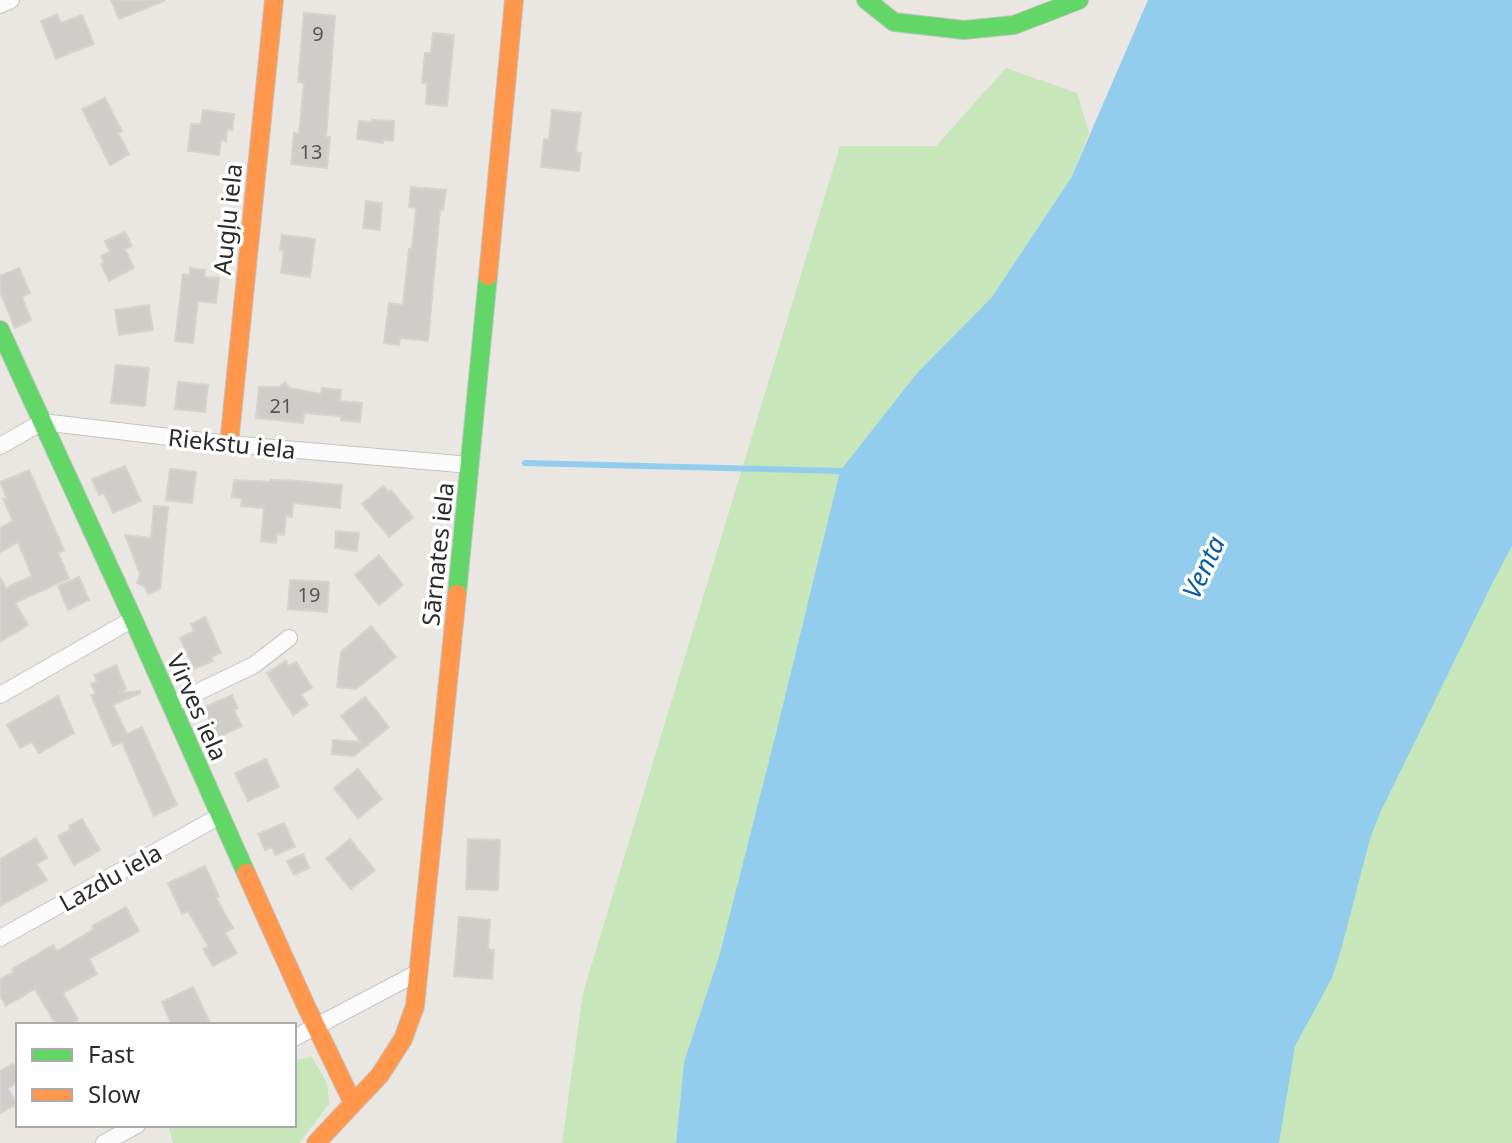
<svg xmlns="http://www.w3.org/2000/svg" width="1512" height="1143" font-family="'Noto Sans',sans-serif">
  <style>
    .green { fill: #c7e6ba }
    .water { fill: #93cded }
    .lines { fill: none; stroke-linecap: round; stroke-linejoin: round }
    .stream { stroke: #93cded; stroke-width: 6 }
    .building { fill: #cfcdc9; stroke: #d5d3ce; stroke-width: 2 }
    .street-casing { stroke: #c4c3c3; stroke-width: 18 }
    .fast-casing { stroke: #c4c3c3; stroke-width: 20 }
    .slow-casing { stroke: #c4c3c3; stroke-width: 20 }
    .street { stroke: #fcfbfb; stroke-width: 16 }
    .fast { stroke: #63d668; stroke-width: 18 }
    .slow { stroke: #ff974d; stroke-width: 18 }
    .labels { text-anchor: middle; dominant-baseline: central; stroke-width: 7; stroke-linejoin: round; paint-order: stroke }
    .number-label { font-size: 20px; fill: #565655 }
    .street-label { font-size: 24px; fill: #2c2c2c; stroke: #fff }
    .water-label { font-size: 26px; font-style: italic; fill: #095ea2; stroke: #fff }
  </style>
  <rect width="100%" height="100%" fill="#eae7e2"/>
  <!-- green -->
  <path class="green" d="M 1006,68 L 1077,93 L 1089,133 L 1071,178 L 992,297 L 917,373 L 840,471 L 777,729 L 720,953 L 684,1062 L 676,1143 L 562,1143 L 583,993 L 840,146 L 936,146 Z
    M 1512,107 L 1512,1143 L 1085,1143 Z
    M 312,1057 L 327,1083 L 329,1104 L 299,1143 L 173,1143 L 168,1125 L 294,1125 L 294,1060 Z"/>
  <!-- water -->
  <path class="water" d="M 1148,0 L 1512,0 L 1512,546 L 1493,582 L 1380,813 L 1370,839 L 1341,950 L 1332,978 L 1295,1046 L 1279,1143 L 676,1143 L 684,1062 L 720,953 L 777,729 L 840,471 L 917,373 L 992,297 L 1071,178 Z"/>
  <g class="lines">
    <!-- stream -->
    <path class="stream" d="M 525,463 L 840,471 L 845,473"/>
  </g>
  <!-- building -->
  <path class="building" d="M 111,0 L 164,0 L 164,1 L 119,19 Z
    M 304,13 L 335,16 L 326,137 L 330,137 L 327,168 L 291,164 L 294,133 L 299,134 L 304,83 L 298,82 Z
    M 57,14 L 61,23 L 82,15 L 94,44 L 56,59 L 41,21 Z
    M 433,33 L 454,35 L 447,106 L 426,104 L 427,83 L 422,83 L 425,53 L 431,53 Z
    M 105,98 L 122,131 L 118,133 L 129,154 L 110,165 L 82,109 Z
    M 203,110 L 234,114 L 232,130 L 227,129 L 226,141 L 221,140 L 219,155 L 188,151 L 191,124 L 201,124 Z
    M 552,110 L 581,113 L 576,152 L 581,153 L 579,171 L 541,167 L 544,139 L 549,140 Z
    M 372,120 L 394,121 L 393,141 L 383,140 L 383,143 L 357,139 L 359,121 L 372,122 Z
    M 411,187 L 446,190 L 443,210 L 440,210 L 428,341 L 400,338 L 399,345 L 384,343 L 389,303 L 403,305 L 409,249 L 412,249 L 416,208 L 409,207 Z
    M 366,201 L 382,203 L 380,230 L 363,228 Z
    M 125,232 L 132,246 L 125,249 L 134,268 L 109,281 L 101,264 L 104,262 L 101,256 L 110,252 L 105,241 Z
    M 282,235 L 315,239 L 310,277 L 281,273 L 284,250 L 280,250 Z
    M 19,268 L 30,293 L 22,297 L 31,320 L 15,328 L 0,292 L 0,276 Z
    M 190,268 L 205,270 L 204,277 L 219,278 L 216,303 L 198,301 L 193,343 L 175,341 L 183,274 L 190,275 Z
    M 149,305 L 153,330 L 119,335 L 115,310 Z
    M 116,365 L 149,368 L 145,406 L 111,403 Z
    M 178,382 L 208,385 L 205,412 L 175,409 Z
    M 285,382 L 289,388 L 321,394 L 322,388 L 341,390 L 340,401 L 362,403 L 360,422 L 341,420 L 341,416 L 304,413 L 303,423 L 256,418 L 259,387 L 279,387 Z
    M 125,466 L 141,501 L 113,513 L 104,493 L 99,495 L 92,479 Z
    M 170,469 L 196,472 L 192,503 L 166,500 Z
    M 29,470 L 64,550 L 58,553 L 69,578 L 15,603 L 28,625 L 0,642 L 0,578 L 6,588 L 32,576 L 18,542 L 0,552 L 0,528 L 13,521 L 3,499 L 7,498 L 0,482 Z
    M 234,480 L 270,482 L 271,480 L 284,480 L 342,485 L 340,508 L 293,503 L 292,517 L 286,516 L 284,535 L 277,534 L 276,543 L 261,541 L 264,508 L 241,506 L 242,498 L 232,497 Z
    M 383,486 L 388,492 L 391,490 L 413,517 L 389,537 L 362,504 Z
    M 154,506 L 168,507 L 160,589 L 148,594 L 145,587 L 137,583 L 140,574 L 125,535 L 151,538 Z
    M 336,531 L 359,533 L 357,551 L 335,548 Z
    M 379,555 L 403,585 L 379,605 L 355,575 Z
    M 79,577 L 89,600 L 68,610 L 58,586 Z
    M 290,580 L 329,582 L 327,612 L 288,609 Z
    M 205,617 L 221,653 L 211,657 L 213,661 L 194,669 L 180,638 L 194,631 L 191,624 Z
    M 371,626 L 396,657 L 356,689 L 337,687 L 341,652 Z
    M 286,661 L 288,666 L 296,662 L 312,688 L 301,694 L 308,705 L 293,715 L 267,673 Z
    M 116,665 L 126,689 L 118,693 L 140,691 L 140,693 L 113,705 L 127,734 L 142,727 L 177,805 L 154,816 L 122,742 L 113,746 L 91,695 L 96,694 L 91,684 L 97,681 L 94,675 Z
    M 232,695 L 238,708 L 234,710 L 242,726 L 219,737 L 203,708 Z
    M 58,696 L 74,733 L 39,753 L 32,742 L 20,748 L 7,725 Z
    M 365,697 L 389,727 L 354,756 L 332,754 L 333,740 L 361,742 L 341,716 Z
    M 266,759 L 279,787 L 248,801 L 235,773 Z
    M 358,769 L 382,799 L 358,818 L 334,788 Z
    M 82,819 L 100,850 L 74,865 L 58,836 L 70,830 L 69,826 Z
    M 284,823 L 295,847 L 275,855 L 272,847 L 265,850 L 258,834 Z
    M 36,838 L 47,858 L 37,864 L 47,880 L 0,906 L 0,859 Z
    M 350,839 L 375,870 L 351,889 L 326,859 Z
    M 468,839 L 500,840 L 498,890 L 466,889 Z
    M 303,854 L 309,868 L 294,875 L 287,861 Z
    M 205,866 L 219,897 L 216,898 L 233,928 L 225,933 L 237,953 L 213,966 L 203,949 L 208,946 L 188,911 L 182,914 L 168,883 Z
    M 126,907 L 139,931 L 89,959 L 97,974 L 63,993 L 78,1020 L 68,1025 L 56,1025 L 35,989 L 6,1006 L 0,996 L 0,979 L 14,972 L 12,969 L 53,945 L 57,951 L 94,929 L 92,926 Z
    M 459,917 L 490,920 L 488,949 L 494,950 L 492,979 L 454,976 Z
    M 193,987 L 211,1025 L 172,1025 L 162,1002 Z
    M 13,1064 L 18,1073 L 18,1082 L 8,1088 L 17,1104 L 0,1113 L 0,1071 Z"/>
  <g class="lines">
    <!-- street casing -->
    <g class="street-casing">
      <path id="street" d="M 0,5 L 11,0
        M 0,446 L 42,422 L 229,444 L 470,465
        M 0,695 L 133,619
        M 171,705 L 254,665 L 289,638
        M 0,938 L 220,816
        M 294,1038 L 419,972
        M 104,1143 L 137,1125"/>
    </g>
    <!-- fast casing -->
    <g class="fast-casing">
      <path id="fast" d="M 866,0 L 894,22 L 964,30 L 1014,25 L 1079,0
        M 0,330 L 133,619 L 246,873
        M 457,594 L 488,276"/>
    </g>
    <!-- slow casing -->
    <g class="slow-casing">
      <path id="slow" d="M 488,276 L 514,0
        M 229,444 L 274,0
        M 246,873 L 306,1006 L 353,1103
        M 316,1143 L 380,1075 L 403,1039 L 415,1006 L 457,594"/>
    </g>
    <!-- street -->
    <use href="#street" class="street"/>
    <!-- fast -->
    <use href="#fast" class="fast"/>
    <!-- slow -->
    <use href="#slow" class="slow"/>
  </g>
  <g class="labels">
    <!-- number labels -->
    <g class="number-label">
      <text x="318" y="33">9</text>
      <text x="311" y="151">13</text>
      <text x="281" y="405">21</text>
      <text x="309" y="594">19</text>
    </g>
    <!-- street labels -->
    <g class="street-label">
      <text transform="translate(227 219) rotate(-84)">Augļu iela</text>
      <text transform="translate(232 443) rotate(6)">Riekstu iela</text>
      <text transform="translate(437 554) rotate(-84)">Sārnates iela</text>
      <text transform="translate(198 707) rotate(66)">Virves iela</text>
      <text transform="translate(110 877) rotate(-29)">Lazdu iela</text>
    </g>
    <!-- water labels -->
    <g class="water-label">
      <text transform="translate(1203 567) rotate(-65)">Venta</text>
    </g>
  </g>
  <!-- legend -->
  <rect x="16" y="1023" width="280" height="104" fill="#ffffff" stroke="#ababab" stroke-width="2"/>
  <rect x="32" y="1049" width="40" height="12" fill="#63d668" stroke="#ababab" stroke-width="2"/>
  <text x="88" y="1063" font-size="24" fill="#2c2c2c">Fast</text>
  <rect x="32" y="1089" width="40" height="12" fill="#ff974d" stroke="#ababab" stroke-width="2"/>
  <text x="88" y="1103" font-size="24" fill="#2c2c2c">Slow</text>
</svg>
